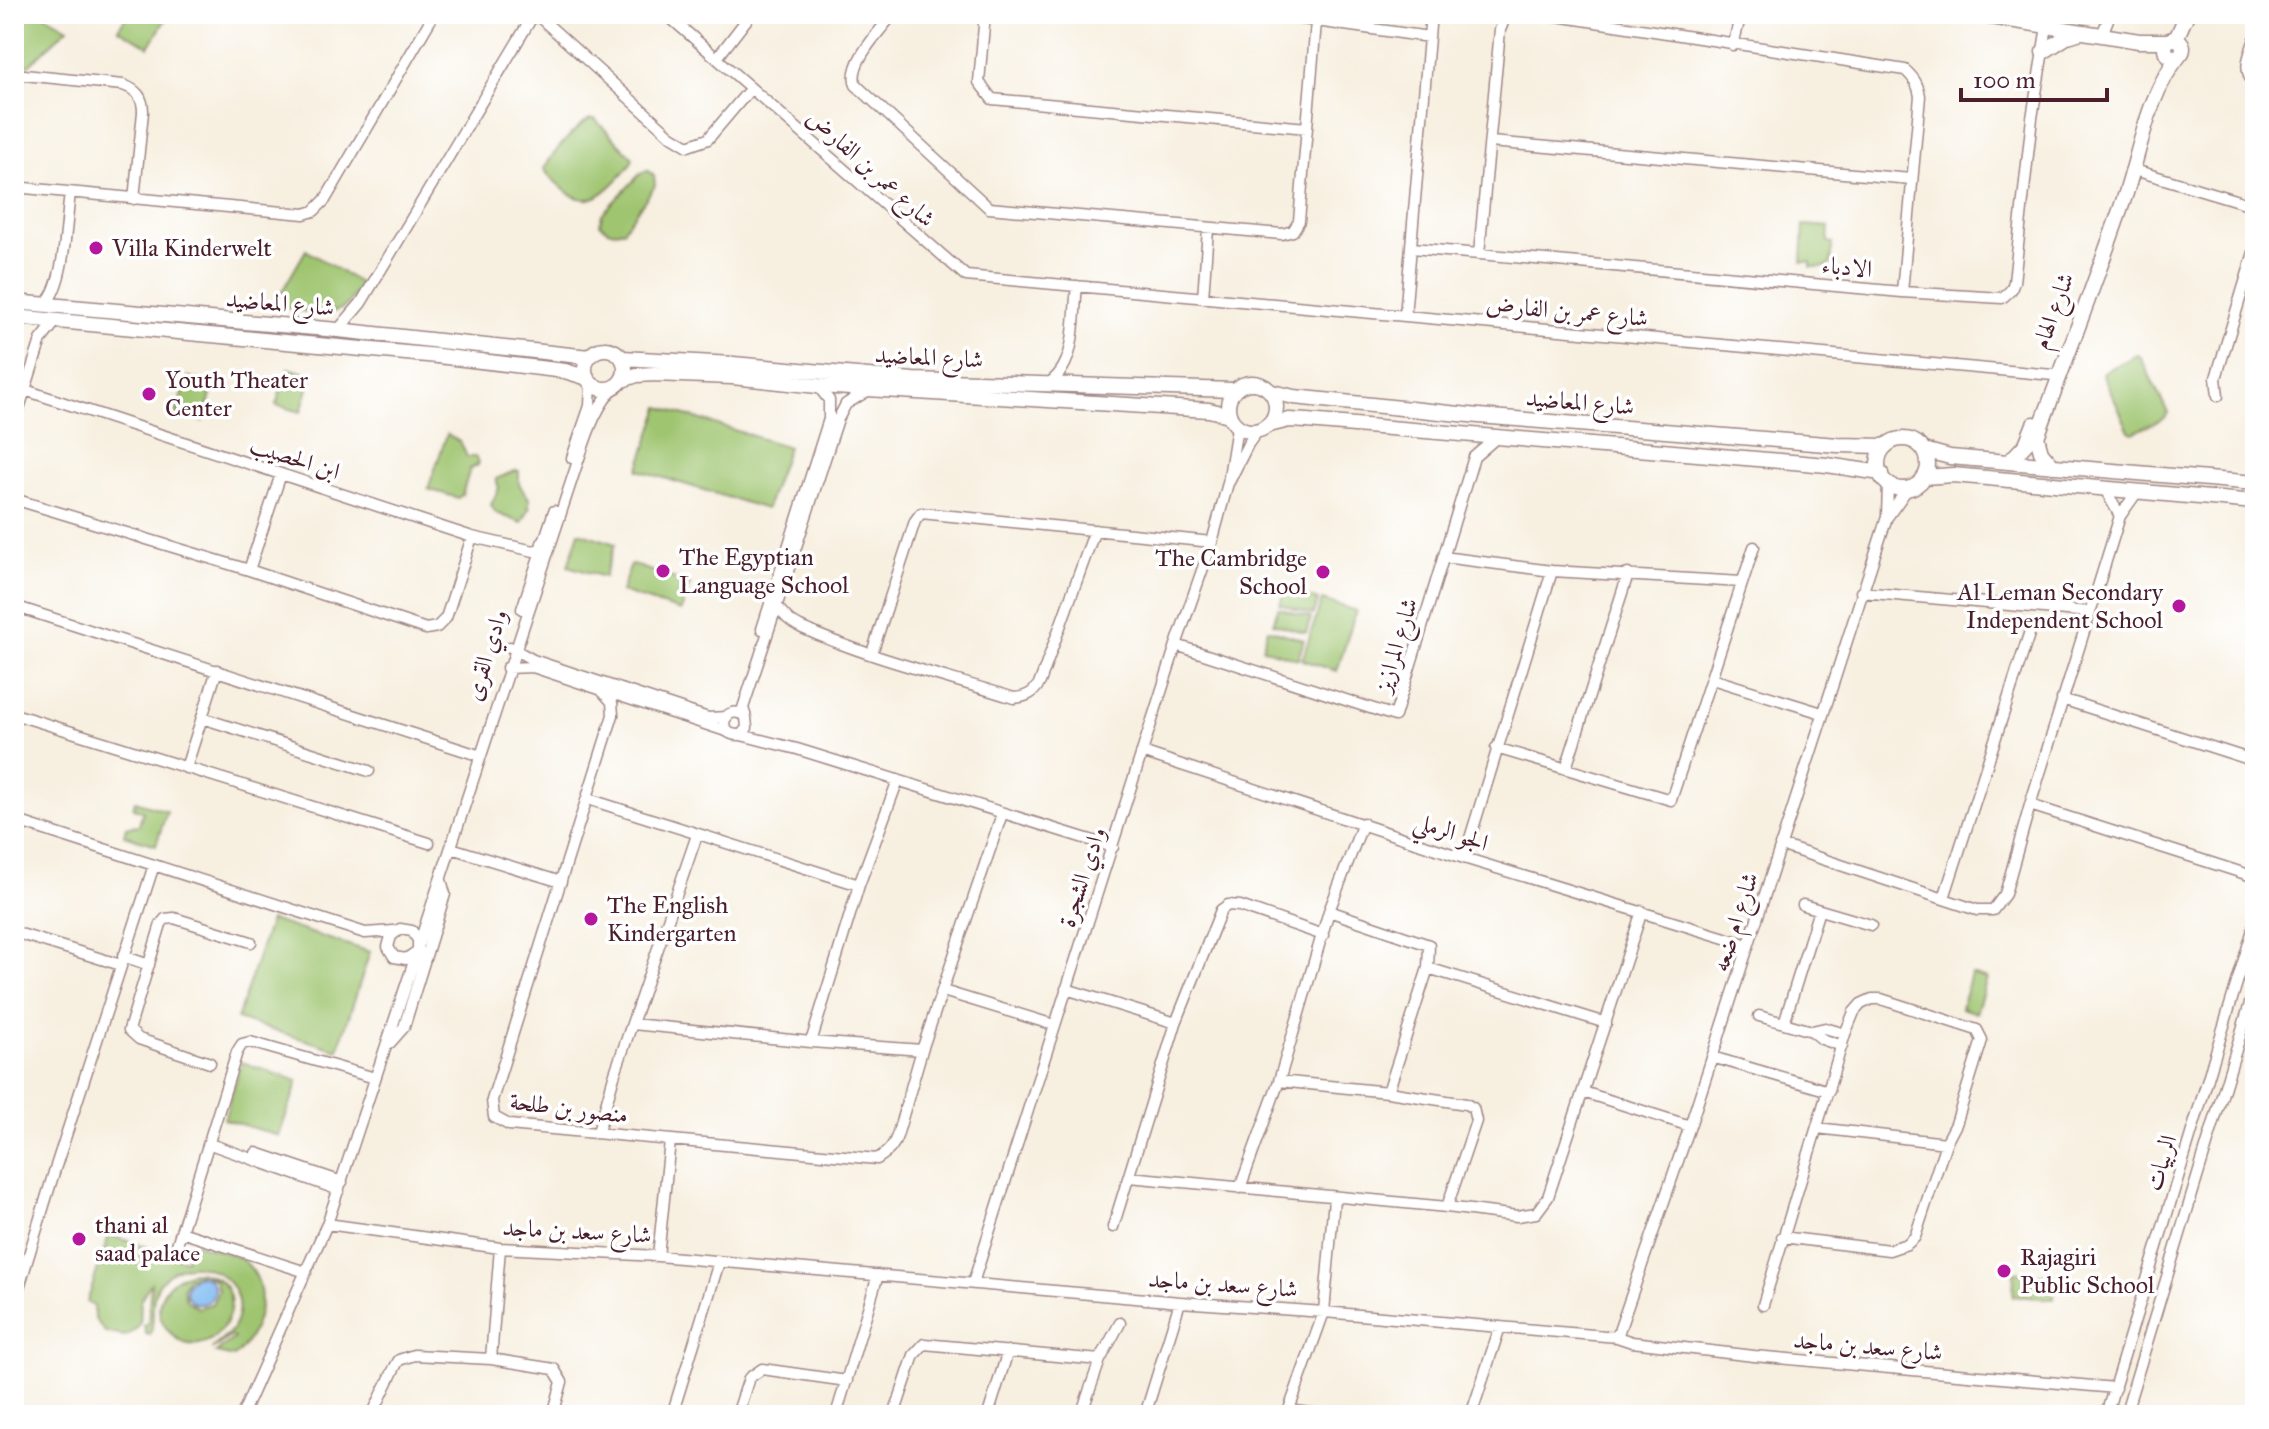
<svg xmlns="http://www.w3.org/2000/svg" width="2269" height="1429" font-family="'IM FELL Great Primer',Amiri,serif">
  <style>
    .green { fill: #9fc56f; stroke: #74724d; stroke-width: 2; fill-rule: evenodd }
    .water { fill: #80bbf2; stroke: #656d8e; stroke-width: 2 }
    .lines { fill: none; stroke-linecap: round; stroke-linejoin: round }
    .street-casing { stroke: #a08785; stroke-width: 13 }
    .secondary-casing { stroke: #a08785; stroke-width: 17 }
    .street { stroke: #fff; stroke-width: 10 }
    .secondary { stroke: #fff; stroke-width: 14 }
    .poi-dot { fill: #b5179e; stroke: #fff; stroke-width: 3 }
    .labels { text-anchor: middle; dominant-baseline: central; stroke-width: 7; stroke-linejoin: round; paint-order: stroke }
    .street-label { font-size: 24px; fill: #4a1f2b; stroke: #fff }
    .poi-label { font-size: 24px; fill: #4a1f2b; stroke: #fff; text-anchor: start }
  </style>
  <rect width="100%" height="100%" fill="#fff"/>
  <filter id="ink" filterUnits="userSpaceOnUse"><feTurbulence type="fractalNoise" baseFrequency=".0125" numOctaves="2"/><feDisplacementMap in="SourceGraphic" scale="16" xChannelSelector="R" yChannelSelector="G"/><feConvolveMatrix kernelMatrix="1 2 1 2 8 2 1 2 1" color-interpolation-filters="sRGB"/></filter>
  <filter id="wash" filterUnits="userSpaceOnUse"><feTurbulence type="fractalNoise" baseFrequency=".006" numOctaves="4" result="noise"/><feDisplacementMap in="SourceGraphic" scale="32" xChannelSelector="R" yChannelSelector="G"/><feGaussianBlur stdDeviation="1.8" result="paint"/><feColorMatrix in="noise" values="0 0 0 0 0 0 0 0 0 0 0 0 0 0 0 0 0 1.4 0 .05"/><feComposite in="paint" operator="in"/></filter>
  <g filter="url(#wash)">
    <rect width="100%" height="100%" fill="#f7efdf"/>
    <!-- green -->
    <path class="green" d="M 14,14 L 43,14 L 68,28 L 29,65 L 14,64 Z
      M 128,14 L 169,14 L 149,47 L 118,29 Z
      M 590,119 L 595,119 L 633,158 C 631,167 624,172 618,179 C 599,199 585,208 562,188 C 556,182 549,177 544,169 C 551,155 576,126 590,119 Z
      M 647,170 L 654,176 L 655,186 L 623,230 C 614,234 607,231 600,224 L 602,214 L 639,175 Z
      M 1804,225 L 1829,227 L 1828,242 L 1833,243 L 1831,264 L 1825,267 L 1811,267 L 1811,262 L 1802,262 Z
      M 306,250 L 361,284 C 356,291 352,300 346,306 C 330,319 293,309 274,305 Z
      M 2136,355 L 2140,356 L 2168,413 L 2165,418 L 2133,433 L 2129,431 L 2102,373 Z
      M 288,368 L 312,375 L 301,412 L 276,405 Z
      M 188,377 L 214,385 L 203,421 L 176,413 Z
      M 660,407 L 788,447 L 766,509 L 638,470 Z
      M 447,434 L 461,443 L 467,457 L 475,457 L 479,462 L 478,465 L 470,469 L 462,495 L 458,498 L 428,489 Z
      M 514,471 L 519,471 L 519,484 L 530,500 L 528,506 L 530,507 L 522,523 L 496,513 L 491,505 L 499,488 L 496,479 Z
      M 579,532 L 615,544 L 604,577 L 568,566 Z
      M 631,564 L 690,584 L 681,611 L 621,592 Z
      M 1285,589 L 1318,600 L 1313,615 L 1280,604 Z
      M 1322,600 L 1356,611 L 1337,671 L 1302,660 Z
      M 1278,608 L 1311,618 L 1306,633 L 1273,623 Z
      M 1268,629 L 1304,640 L 1298,659 L 1262,648 Z
      M 135,801 L 167,811 L 156,845 L 124,835 L 126,827 L 139,825 L 143,811 L 133,808 Z
      M 270,920 L 370,952 L 338,1050 L 237,1019 Z
      M 1971,974 L 1987,979 L 1976,1013 L 1961,1008 Z
      M 242,1062 L 298,1081 L 279,1136 L 224,1119 Z
      M 109,1235 L 186,1260 L 192,1243 C 205,1247 236,1253 245,1262 C 274,1288 258,1335 234,1357 L 216,1353 L 234,1338 L 231,1336 L 211,1350 C 217,1342 227,1338 233,1328 C 259,1280 186,1240 158,1286 C 149,1302 156,1318 150,1335 L 146,1334 L 144,1325 L 148,1323 L 151,1283 C 148,1287 142,1295 141,1302 C 139,1319 146,1327 124,1336 L 105,1332 L 95,1319 L 94,1306 L 87,1302 Z
      M 196,1272 C 269,1281 210,1381 168,1330 C 147,1306 167,1275 196,1272 ZM 202,1273 L 215,1280 L 218,1291 L 212,1304 L 198,1308 L 186,1300 L 183,1288 L 188,1278 Z
      M 2014,1272 L 2055,1275 L 2054,1299 L 2013,1296 Z"/>
    <!-- water -->
    <path class="water" d="M186 1290a14 14 0 1 1 28 0a14 14 0 1 1-28 0Z"/>
  </g>
  <g filter="url(#ink)">
    <g class="lines">
      <!-- street casing -->
      <g class="street-casing">
        <path id="street" d="M 536,14 L 670,135 L 688,146 L 708,139 L 751,88
          M 666,14 L 966,276 L 2053,375
          M 893,14 C 880,31 847,64 856,85 L 989,208 L 1282,234 L 1293,231 L 1299,221 L 1316,22
          M 985,14 L 979,82 L 992,99 L 1307,128
          M 1267,14 L 1429,37
          M 1544,14 L 1905,70 C 1914,78 1918,84 1920,96 L 1902,292
          M 2102,35 L 2110,14
          M 2255,39 C 2248,59 2242,68 2255,87
          M 1733,45 L 1741,14
          M 717,58 L 751,14
          M 14,74 L 123,85 C 137,90 143,97 143,112 L 134,199
          M 1491,142 L 1911,179
          M 2131,169 L 2255,206
          M 14,187 L 304,214 L 314,211 L 325,200 L 434,14
          M 1412,248 L 1902,292 L 2002,298 L 2011,290 L 2014,282 L 2032,118 L 2047,26
          M 1479,254 L 1500,30 L 1504,20 L 1512,14
          M 1203,298 L 1208,229
          M 43,305 C 65,291 66,220 70,193
          M 1405,316 L 1431,14
          M 338,330 L 361,303 L 534,14
          M 1046,385 C 1078,367 1073,318 1077,286
          M 25,390 L 472,537 L 534,551 L 541,548 L 542,543
          M 2218,396 L 2216,378 L 2255,249
          M 14,424 L 41,340 L 57,320
          M 572,458 L 590,406 L 591,383
          M 1229,482 L 1248,444 L 1258,430
          M 2105,489 L 2120,516
          M 14,499 L 249,570 L 426,629 L 437,627 L 446,618 L 472,537
          M 1888,516 L 1908,488
          M 1443,557 L 1552,571 L 1742,582
          M 249,570 L 281,474
          M 1861,592 L 2089,612
          M 14,606 L 481,756
          M 777,606 C 783,615 790,622 800,627 C 865,657 945,676 1014,698 C 1027,697 1034,693 1040,682 L 1095,530
          M 522,609 L 554,511
          M 762,629 L 829,419 L 829,400 L 818,386
          M 1176,645 L 1395,716 L 1474,457 L 1496,438
          M 510,647 L 533,660 L 708,718 L 727,717
          M 872,653 L 915,521 L 921,513 L 1212,542
          M 507,668 L 533,667 L 726,731
          M 1712,679 L 1822,713
          M 602,691 L 612,702 L 613,715 L 492,1100 L 494,1117 L 509,1125 L 877,1159 C 888,1152 893,1147 897,1136 L 922,1050 L 1002,814
          M 2062,699 L 2255,761
          M 14,714 L 429,843
          M 746,717 L 743,708 L 838,419 L 846,404 L 869,390
          M 202,718 L 369,771
          M 741,735 L 747,728 L 746,717 C 724,700 713,737 741,735 L 797,749 L 1113,847
          M 1496,748 L 1671,800 L 1754,547
          M 1142,752 L 1464,858 L 1748,945
          M 186,768 L 217,670
          M 1566,768 L 1628,574
          M 588,799 L 859,885
          M 2030,805 L 2249,875 L 2255,875
          M 14,820 L 365,933 L 394,931
          M 1780,845 L 1977,910 L 1993,910 L 2005,894 L 2030,805 L 2120,516 L 2137,492
          M 451,848 L 561,882
          M 1464,858 L 1552,571
          M 1944,898 L 2031,628
          M 1803,905 L 1871,925
          M 1329,911 L 1429,945 L 1428,968 L 1388,1092
          M 14,932 L 121,965
          M 419,944 L 576,467 C 586,439 594,407 616,386
          M 123,956 L 149,965
          M 1428,968 L 1606,1023
          M 1066,989 L 1176,1023
          M 943,991 L 1054,1025
          M 1759,1016 L 1812,1031 L 1822,1039 L 1842,1046
          M 1784,1023 L 1819,910
          M 633,1024 L 811,1042 L 922,1050
          M 1812,1031 L 1825,1028 L 1845,1034
          M 811,1042 L 859,885 L 898,780
          M 390,1043 L 404,1027 L 445,894 L 441,880
          M 1712,1057 L 1829,1091
          M 210,1063 L 139,1039 L 129,1030 L 161,924 L 165,919 L 174,918 L 251,942
          M 1279,1081 L 1388,1092 L 1466,1104 L 1473,1108 L 1476,1121 L 1447,1207
          M 1583,1092 L 1690,1126
          M 1817,1128 L 1946,1143
          M 598,1132 L 614,1076 L 697,835
          M 210,1144 L 339,1190
          M 256,1153 L 342,1182
          M 1129,1177 L 1447,1207 L 1517,1216 L 1536,1213 L 1548,1197 L 1642,911
          M 1240,1188 L 1279,1081 L 1329,911 L 1363,823
          M 327,1224 L 500,1248 L 658,1256 L 1180,1302 L 1324,1312 L 1617,1337 L 1632,1342 L 1754,1356 L 2115,1388
          M 1113,1227 L 1176,1023 L 1221,910 L 1228,905 L 1240,906 L 1323,935
          M 181,1232 L 306,1272
          M 176,1248 L 237,1052 L 242,1044 L 250,1042 L 375,1078
          M 658,1256 L 670,1141
          M 973,1283 L 1176,645 L 1212,542 L 1228,483 L 1237,427
          M 14,1304 L 55,1169 L 154,865
          M 1763,1305 L 1845,1034 L 1854,1012 L 1861,1004 L 1872,999 L 1881,999 L 1977,1030 L 1982,1040 L 1956,1124 L 1946,1143 L 1915,1237 L 1907,1244 L 1889,1250 L 1782,1237
          M 1617,1337 L 1690,1126 L 1887,517 L 1888,483
          M 491,1359 L 500,1248
          M 1289,1410 L 1324,1415
          M 242,1415 L 327,1224 L 418,949 L 418,940 L 412,931 L 400,929 L 391,936 L 388,947 L 394,957 L 406,959 L 416,952
          M 372,1415 L 395,1367 L 399,1360 L 414,1355 L 491,1359 L 554,1369 L 562,1382 L 553,1415
          M 672,1415 L 719,1262
          M 737,1415 L 749,1378 L 762,1369 L 847,1381
          M 836,1415 L 878,1275
          M 894,1415 L 914,1355 L 924,1344 L 1100,1360
          M 988,1415 L 1008,1351
          M 1081,1415 L 1100,1360 L 1120,1323
          M 1145,1415 L 1180,1302
          M 1287,1415 L 1324,1312 L 1334,1199
          M 1471,1415 L 1500,1327
          M 2106,1415 L 2255,923
          M 2125,1415 L 2255,987"/>
      </g>
      <!-- secondary casing -->
      <g class="secondary-casing">
        <path id="secondary" d="M 1972,14 L 2139,41 L 2167,41
          M2165 48a9 9 0 1 1 18 0a9 9 0 1 1-18 0Z
          M 2176,39 L 2187,14
          M 2043,52 L 2068,36 L 2081,32
          M 14,302 L 338,330 L 589,357
          M 14,317 L 438,356 L 565,371 L 588,378
          M585 369a20 20 0 1 1 40 0a20 20 0 1 1-40 0Z
          M 622,358 L 733,364 L 913,380 L 1234,390
          M 622,380 L 637,375 L 655,374 L 732,377 L 818,386 L 1209,410 L 1229,415
          M1228 407a24 24 0 1 1 48 0a24 24 0 1 1-48 0Z
          M 1272,392 L 1294,397 L 1479,416 L 1838,445 L 1886,446
          M 1269,425 L 1289,420 L 1307,421 L 1827,465 L 1881,473
          M1878 464a25 25 0 1 1 50 0a25 25 0 1 1-50 0Z
          M 1924,450 L 1950,457 L 2255,483
          M 2009,462 L 2026,444 L 2034,424
          M 2053,466 L 2041,452 L 2037,437 C 2067,356 2098,275 2126,193 C 2141,147 2148,94 2179,56
          M 1924,477 L 1953,475 L 2255,502"/>
      </g>
      <!-- street -->
      <use href="#street" class="street"/>
      <!-- secondary -->
      <use href="#secondary" class="secondary"/>
    </g>
  </g>
  <!-- markers -->
  <g class="poi-dot">
    <circle cx="96" cy="248" r="8"/>
    <circle cx="149" cy="394" r="8"/>
    <circle cx="663" cy="571" r="8"/>
    <circle cx="1323" cy="572" r="8"/>
    <circle cx="2179" cy="606" r="8"/>
    <circle cx="591" cy="919" r="8"/>
    <circle cx="79" cy="1239" r="8"/>
    <circle cx="2004" cy="1271" r="8"/>
  </g>
  <g class="labels">
    <!-- street labels -->
    <g class="street-label">
      <text transform="translate(871 168) rotate(42)">شارع عمر بن الفارض</text>
      <text transform="translate(1847 267) rotate(5)">الادباء</text>
      <text transform="translate(280 303) rotate(5)">شارع المعاضيد</text>
      <text transform="translate(1567 311) rotate(5)">شارع عمر بن الفارض</text>
      <text transform="translate(2053 311) rotate(-70)">شارع الهام</text>
      <text transform="translate(929 357) rotate(3)">شارع المعاضيد</text>
      <text transform="translate(1580 402) rotate(5)">شارع المعاضيد</text>
      <text transform="translate(295 458) rotate(18)">ابن الحصيب</text>
      <text transform="translate(1396 645) rotate(-73)">شارع المرازيز</text>
      <text transform="translate(486 655) rotate(-73)">وادي القرى</text>
      <text transform="translate(1451 832) rotate(18)">الجو الرملي</text>
      <text transform="translate(1082 877) rotate(-72)">وادي الشجرة</text>
      <text transform="translate(1735 922) rotate(-72)">شارع ام ضعه</text>
      <text transform="translate(569 1108) rotate(7)">منصور بن طلحة</text>
      <text transform="translate(2161 1163) rotate(-73)">الربيات</text>
      <text transform="translate(577 1231) rotate(3)">شارع سعد بن ماجد</text>
      <text transform="translate(1223 1284) rotate(4)">شارع سعد بن ماجد</text>
      <text transform="translate(1868 1346) rotate(5)">شارع سعد بن ماجد</text>
    </g>
    <!-- poi labels -->
    <g class="poi-label">
      <text x="112" y="248">Villa Kinderwelt</text>
      <text x="165" y="380">Youth Theater<tspan x="165" dy="28">Center</tspan></text>
      <text x="679" y="557">The Egyptian<tspan x="679" dy="28">Language School</tspan></text>
      <text x="1307" y="558" text-anchor="end">The Cambridge<tspan x="1307" dy="28">School</tspan></text>
      <text x="2163" y="592" text-anchor="end">Al Leman Secondary<tspan x="2163" dy="28">Independent School</tspan></text>
      <text x="607" y="905">The English<tspan x="607" dy="28">Kindergarten</tspan></text>
      <text x="95" y="1225">thani al<tspan x="95" dy="28">saad palace</tspan></text>
      <text x="2020" y="1257">Rajagiri<tspan x="2020" dy="28">Public School</tspan></text>
    </g>
  </g>
  <!-- margin -->
  <rect width="2269" height="1429" fill="none" stroke="#fff" stroke-width="48"/>
  <!-- scale -->
  <path d="M1961 88v12h146v-12" fill="none" stroke="#4a1f2b" stroke-width="4"/>
  <text x="1973" y="88" font-size="24" fill="#4a1f2b" stroke="#ffffff" stroke-width="6" paint-order="stroke">100 m</text>
</svg>
